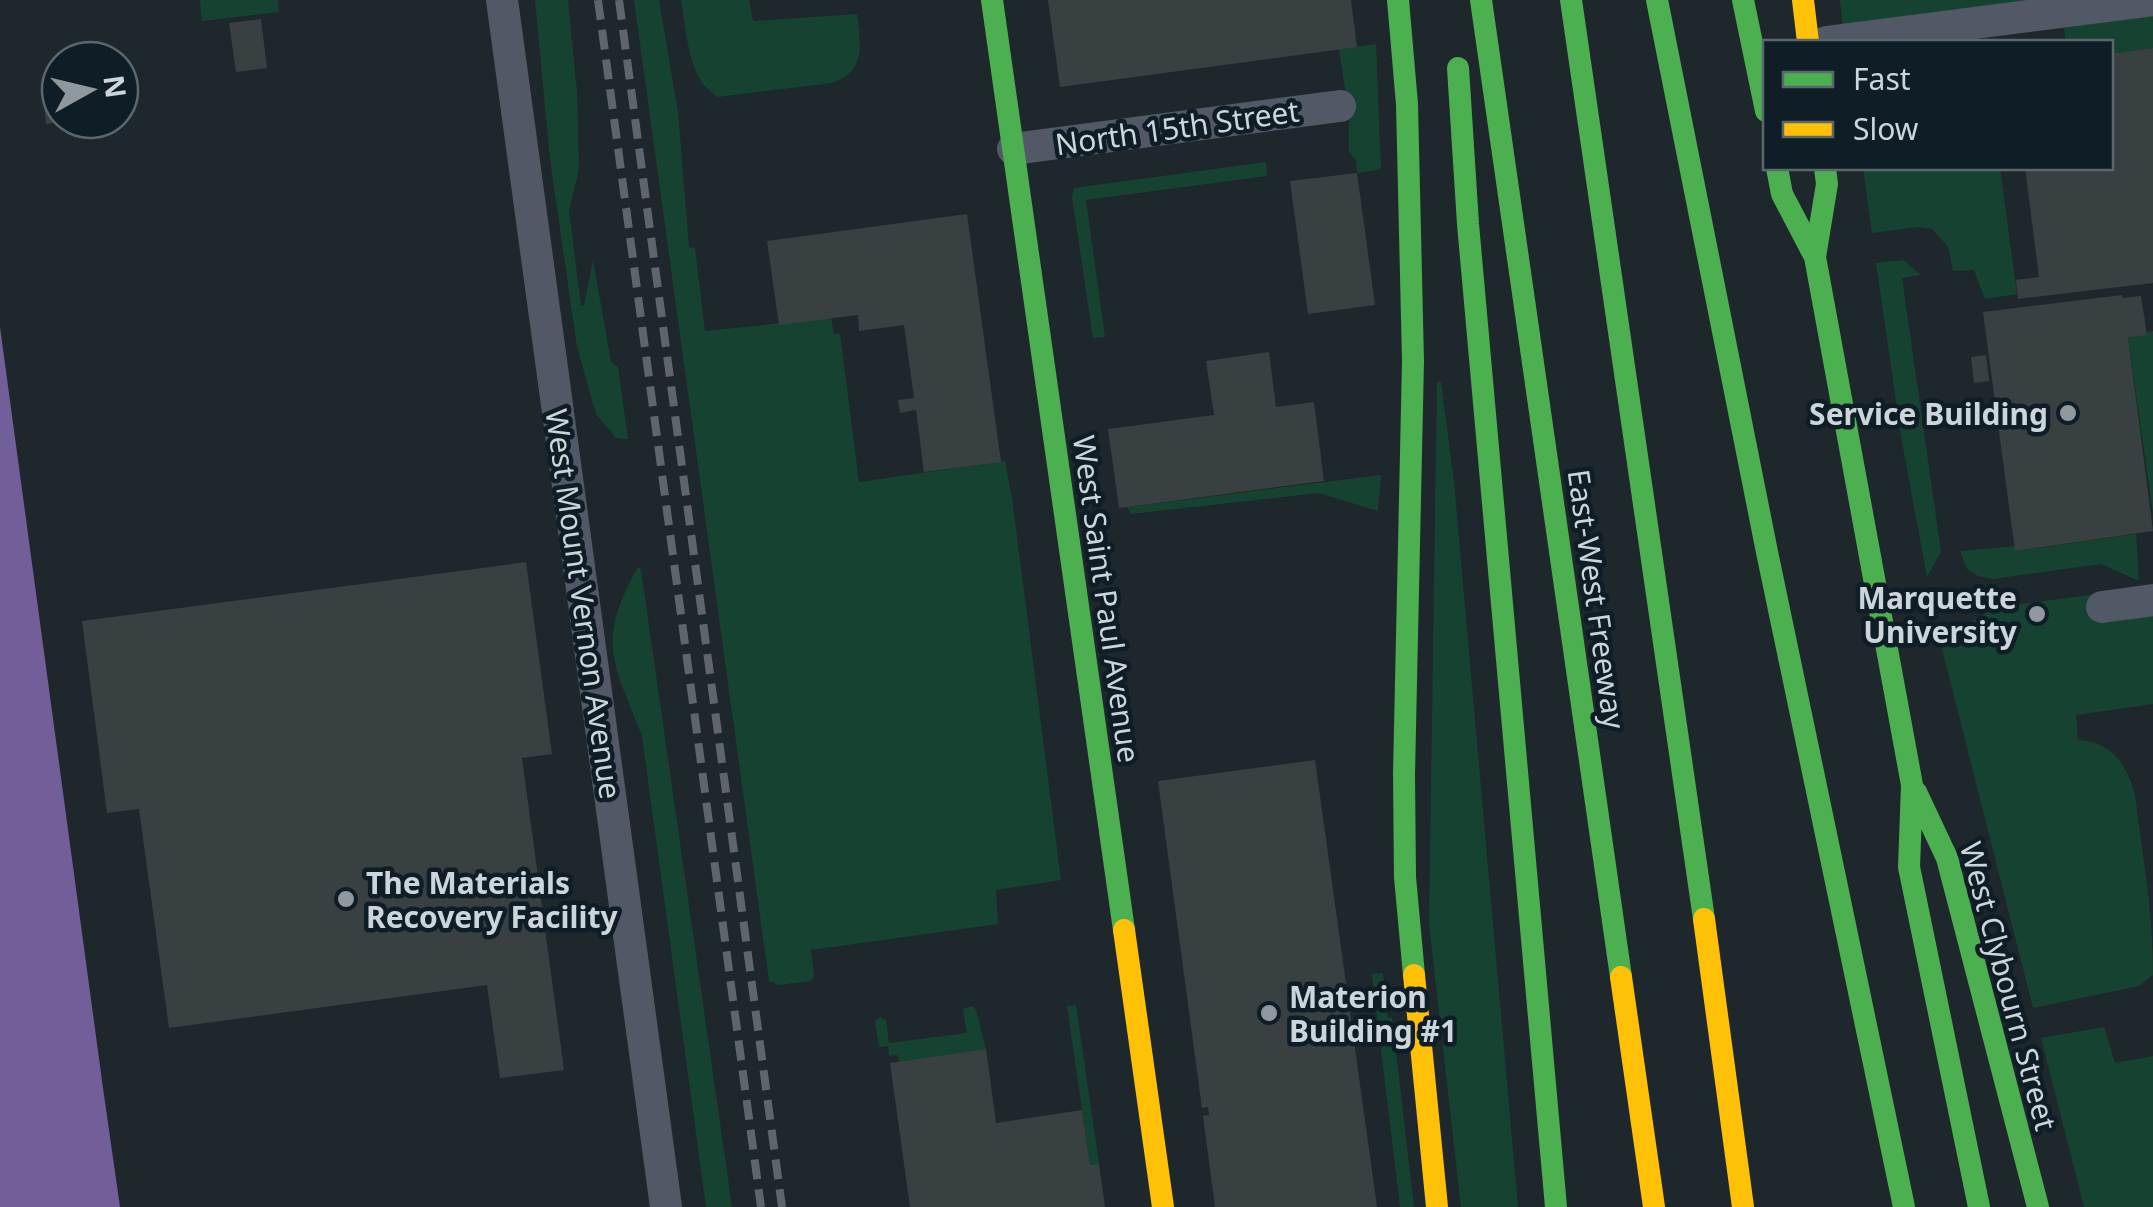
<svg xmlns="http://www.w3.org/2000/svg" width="2153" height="1207" font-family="'Noto Sans',sans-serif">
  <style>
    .green { fill: #164331 }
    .water { fill: #725f99 }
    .building { fill: #384042 }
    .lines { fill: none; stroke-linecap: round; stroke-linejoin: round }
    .street { stroke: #525866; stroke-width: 32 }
    .fast { stroke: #4caf50; stroke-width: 22 }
    .slow { stroke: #ffc107; stroke-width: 22 }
    .rail { stroke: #5f656c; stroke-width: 8; stroke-dasharray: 20 10; stroke-linecap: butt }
    .poi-dot { fill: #8f989d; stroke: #0f1e26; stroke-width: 4 }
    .labels { text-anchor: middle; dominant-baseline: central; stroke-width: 9; stroke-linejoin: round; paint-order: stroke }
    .street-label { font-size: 30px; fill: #ccd5da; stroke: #0f1e26 }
    .poi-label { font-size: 30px; font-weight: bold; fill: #ccd5da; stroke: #0f1e26; text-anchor: end }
  </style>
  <rect width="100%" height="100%" fill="#1e272b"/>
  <!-- green -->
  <path class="green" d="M 200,0 L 278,0 L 279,12 L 202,21 Z
    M 535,0 L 568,0 L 577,92 L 579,169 L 569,210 L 581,306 L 584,305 L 593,260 L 611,362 L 618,367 L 628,439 L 616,438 L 596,414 L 577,347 L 550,159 Z
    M 634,0 L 659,0 L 678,112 L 689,247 L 695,248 L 705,331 L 831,318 L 834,334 L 840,334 L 859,482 L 1005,461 L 1012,498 L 1061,880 L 996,890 L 998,924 L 811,950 L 814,976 L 811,981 L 778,985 L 769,981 Z
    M 681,0 L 749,0 L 753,21 L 857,14 C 861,45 866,71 832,83 L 718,97 C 687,80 687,31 681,0 Z
    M 1840,0 L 2054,0 L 1843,28 Z
    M 2153,13 L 2153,48 L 2111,54 L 2110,42 L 2066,42 L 2064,28 Z
    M 1376,44 L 1381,169 L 1357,173 L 1356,160 L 1349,152 L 1349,115 L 1339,49 Z
    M 1266,162 L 1267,176 L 1086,200 L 1105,337 L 1093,338 L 1072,197 L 1074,188 Z
    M 1863,168 L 2000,168 L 2017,294 L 1985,299 L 1974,270 L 1953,271 L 1948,247 L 1932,229 L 1918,227 L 1872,233 Z
    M 1904,260 L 1921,275 L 1902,278 L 1941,552 L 1927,577 L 1902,442 L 1876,263 Z
    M 2153,331 L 2153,513 L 2128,337 Z
    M 1437,382 L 1441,382 L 1454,482 L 1518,1207 L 1461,1207 L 1429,924 Z
    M 1381,475 L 1378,511 L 1319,493 L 1131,514 L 1127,507 Z
    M 2136,534 L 2139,581 L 2101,564 L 1993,579 L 1978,576 L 1967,569 L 1960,551 L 2015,546 L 2016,551 Z
    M 638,567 L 641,570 L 732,1207 L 706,1207 L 642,736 C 614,663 595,643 638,567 Z
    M 2096,594 L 2153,612 L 2153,704 L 2076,715 L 2078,740 C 2101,741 2117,752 2127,773 C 2137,791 2137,813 2140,834 C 2147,881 2153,927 2153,975 L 2139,986 L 2033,1008 L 1940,641 L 1994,608 Z
    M 1383,973 L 1388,1018 L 1392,1018 L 1414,1207 L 1400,1207 L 1372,974 Z
    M 1076,1005 L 1099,1164 L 1090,1165 L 1067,1006 Z
    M 972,1006 L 976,1010 L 986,1049 L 899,1062 L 898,1055 L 889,1056 L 888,1046 L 879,1047 L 875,1021 L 880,1017 L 886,1020 L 889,1043 L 967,1033 L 963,1009 Z
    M 2104,1027 L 2115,1063 L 2153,1056 L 2153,1207 L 2084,1207 L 2041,1038 Z"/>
  <!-- water -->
  <path class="water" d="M 0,327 L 103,1088 L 120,1207 L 0,1207 Z"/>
  <!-- building -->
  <path class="building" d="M 1048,0 L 1351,0 L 1357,47 L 1060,87 Z
    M 261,19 L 267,68 L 236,72 L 229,23 Z
    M 2153,48 L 2153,283 L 2018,299 L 2016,280 L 2039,277 L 2025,168 L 2110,168 L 2110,54 Z
    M 58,80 L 60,122 L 46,124 L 41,82 Z
    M 1357,173 L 1375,305 L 1308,314 L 1290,181 Z
    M 967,214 L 1001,462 L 924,472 L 916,410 L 900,413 L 898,400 L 914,398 L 904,325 L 859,331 L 858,315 L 779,325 L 767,241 Z
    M 2122,295 L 2123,298 L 2141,296 L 2147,335 L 2128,337 L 2153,531 L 2015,551 L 1983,312 Z
    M 1269,352 L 1276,407 L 1314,402 L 1324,481 L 1119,508 L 1108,429 L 1214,415 L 1206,361 Z
    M 1986,355 L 1989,381 L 1974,383 L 1971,357 Z
    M 526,562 L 552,754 L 522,758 L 564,1070 L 500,1078 L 487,985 L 169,1028 L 139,809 L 107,813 L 82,621 Z
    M 1315,760 L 1377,1207 L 1215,1207 L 1203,1116 L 1209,1115 L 1208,1107 L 1202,1108 L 1158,781 Z
    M 986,1049 L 996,1123 L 1082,1110 L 1090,1165 L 1099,1164 L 1105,1207 L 910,1207 L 890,1063 Z"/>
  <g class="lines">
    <!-- street -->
    <path class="street" d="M 502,0 L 666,1207
      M 1826,42 L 2153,0
      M 1013,149 L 1340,106
      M 2102,607 L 2153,600"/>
    <!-- fast -->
    <path class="fast" d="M 992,0 L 1124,930
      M 1398,0 L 1407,104 L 1413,361 L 1404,774 L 1405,877 L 1414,975
      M 1481,0 L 1621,977
      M 1571,0 L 1704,919
      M 1657,0 L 1767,552 L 1904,1207
      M 1743,0 L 1766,111
      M 1458,68 L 1468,224 L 1556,1207
      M 1777,168 L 1782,194 L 1815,257 L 1912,785 L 1909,867 L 1979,1207
      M 1815,257 L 1827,184 L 1825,168
      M 1916,792 L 1947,858 L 2038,1207"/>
    <!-- slow -->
    <path class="slow" d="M 1803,0 L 1808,42
      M 1704,919 L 1743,1207
      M 1124,930 L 1163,1207
      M 1414,975 L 1437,1207
      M 1621,977 L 1654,1207"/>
    <!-- rail -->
    <path class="rail" d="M 598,0 L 761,1207
      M 619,0 L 782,1207"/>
  </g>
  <!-- markers -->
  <g class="poi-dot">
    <circle cx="2068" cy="413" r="10"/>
    <circle cx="2037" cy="614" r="10"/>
    <circle cx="346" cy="899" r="10"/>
    <circle cx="1269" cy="1013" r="10"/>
  </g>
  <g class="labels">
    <!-- street labels -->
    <g class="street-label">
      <text transform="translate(1177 127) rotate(-8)">North 15th Street</text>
      <text transform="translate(1107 599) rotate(82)">West Saint Paul Avenue</text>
      <text transform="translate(1597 599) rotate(82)">East-West Freeway</text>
      <text transform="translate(584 604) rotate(82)">West Mount Vernon Avenue</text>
      <text transform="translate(2009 986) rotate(75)">West Clybourn Street</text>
    </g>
    <!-- poi labels -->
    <g class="poi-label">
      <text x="2048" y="413">Service Building</text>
      <text x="2017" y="597">Marquette<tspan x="2017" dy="34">University</tspan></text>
      <text x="366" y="882" text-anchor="start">The Materials<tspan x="366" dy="34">Recovery Facility</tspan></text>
      <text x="1289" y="996" text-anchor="start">Materion<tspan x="1289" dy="34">Building #1</tspan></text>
    </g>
  </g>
  <!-- legend -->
  <rect x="1763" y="40" width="350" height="130" fill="#0f1e26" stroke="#5b676e" stroke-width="2.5"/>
  <rect x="1783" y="72" width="50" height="15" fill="#4caf50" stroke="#5b676e" stroke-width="2.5"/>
  <text x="1853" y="90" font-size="30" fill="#ccd5da">Fast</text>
  <rect x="1783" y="122" width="50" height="15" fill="#ffc107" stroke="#5b676e" stroke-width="2.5"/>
  <text x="1853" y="140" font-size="30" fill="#ccd5da">Slow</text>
  <!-- north arrow -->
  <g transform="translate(90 90) rotate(82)"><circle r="48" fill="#0f1e26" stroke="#5b676e" stroke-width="2.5"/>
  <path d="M0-8L18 38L0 25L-18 38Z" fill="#8f989d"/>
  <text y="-15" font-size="28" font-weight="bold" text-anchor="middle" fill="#ccd5da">N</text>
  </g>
</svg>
